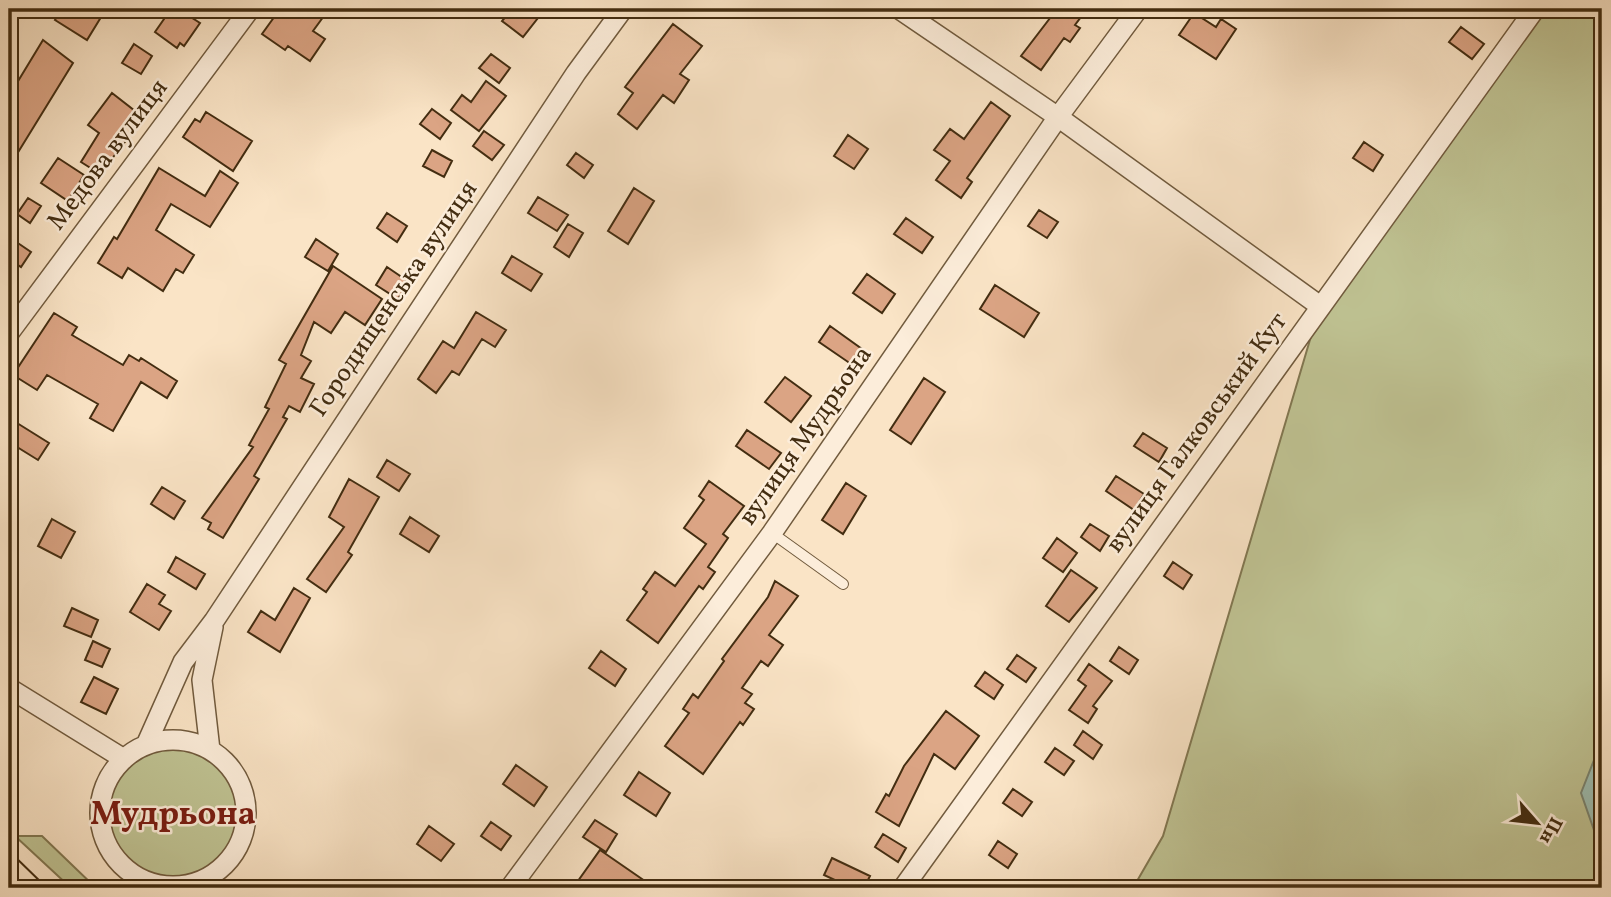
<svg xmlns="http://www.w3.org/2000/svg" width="1611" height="897" font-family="Vollkorn,serif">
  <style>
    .green { fill: #c0c494; stroke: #827852; stroke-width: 2 }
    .water { fill: #9ebfb3; stroke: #7a8572; stroke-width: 2 }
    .building { fill: #dba484; stroke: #432d11; stroke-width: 2 }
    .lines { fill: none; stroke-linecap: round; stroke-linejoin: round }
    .service-casing { stroke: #715b3e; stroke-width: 12 }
    .minor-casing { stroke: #715b3e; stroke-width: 22 }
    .service { stroke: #fcedda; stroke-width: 10 }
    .minor { stroke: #fcedda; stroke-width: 19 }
    .tram { stroke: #432d11; stroke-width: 2 }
    .labels { text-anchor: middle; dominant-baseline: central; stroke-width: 5; stroke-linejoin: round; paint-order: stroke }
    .street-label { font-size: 26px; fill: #432d11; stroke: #fcedda }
    .district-label { font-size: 33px; font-weight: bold; fill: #7a1f14; stroke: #fcedda }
  </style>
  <rect width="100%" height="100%" fill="#fae4c6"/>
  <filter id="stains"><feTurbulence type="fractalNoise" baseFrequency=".00286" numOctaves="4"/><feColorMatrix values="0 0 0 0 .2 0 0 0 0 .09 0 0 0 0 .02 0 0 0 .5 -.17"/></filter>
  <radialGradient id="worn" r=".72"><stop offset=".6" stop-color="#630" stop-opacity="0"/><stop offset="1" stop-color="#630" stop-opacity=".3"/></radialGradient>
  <!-- green -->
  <path class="green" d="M 1535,9 L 1602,9 L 1602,888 L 1133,888 L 1163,836 L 1320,306 Z
    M103 813a70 70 0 1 1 140 0a70 70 0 1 1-140 0Z
    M 15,836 L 42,836 L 96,888 L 71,888 Z"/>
  <!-- water -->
  <path class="water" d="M 1602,715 L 1602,853 L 1581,793 L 1596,755 Z"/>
  <!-- building -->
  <path class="building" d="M 62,9 L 106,9 L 87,40 L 55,20 Z
    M 171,9 L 178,9 L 200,23 L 184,46 L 180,43 L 177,48 L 155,32 Z
    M 280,9 L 329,9 L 313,31 L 325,39 L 310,61 L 288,46 L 285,50 L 262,34 Z
    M 512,9 L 545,9 L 523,37 L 502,21 Z
    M 1057,9 L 1087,9 L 1075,25 L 1080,28 L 1070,42 L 1064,38 L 1041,70 L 1021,56 Z
    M 1194,13 L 1216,27 L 1221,19 L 1236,29 L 1216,59 L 1179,35 Z
    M 673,24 L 702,46 L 680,74 L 689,80 L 674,103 L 663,95 L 637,129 L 618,114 L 633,93 L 625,87 Z
    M 1461,27 L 1484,44 L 1472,59 L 1449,42 Z
    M 43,40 L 73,63 L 9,167 L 9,96 Z
    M 134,44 L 152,56 L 141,74 L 122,63 Z
    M 491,54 L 510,68 L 499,83 L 479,68 Z
    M 486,81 L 506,96 L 479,131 L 451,110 L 462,95 L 471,102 Z
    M 112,93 L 135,111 L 119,131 L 128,138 L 100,174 L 81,162 L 99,133 L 88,125 Z
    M 991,102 L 1010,116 L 967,178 L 972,182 L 961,198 L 936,180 L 950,161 L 934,150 L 950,129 L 964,139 Z
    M 432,109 L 451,123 L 440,139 L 420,124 Z
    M 206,112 L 252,141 L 233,171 L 183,137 L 195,119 L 200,122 Z
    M 484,131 L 504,145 L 492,160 L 473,146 Z
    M 848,135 L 868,149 L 854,169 L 834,156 Z
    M 1364,142 L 1383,155 L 1373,171 L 1353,158 Z
    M 432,150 L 452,161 L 444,177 L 423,166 Z
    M 576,153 L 593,165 L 584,178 L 567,165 Z
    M 58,158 L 84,175 L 68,201 L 41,183 Z
    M 159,168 L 205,196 L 220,171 L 238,183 L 210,227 L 171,204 L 156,230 L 194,255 L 183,273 L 176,269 L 163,291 L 128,268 L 122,278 L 98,263 L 114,237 L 117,239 Z
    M 634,188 L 654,201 L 628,244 L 608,231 Z
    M 538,197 L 568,215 L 557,231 L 528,213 Z
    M 28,198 L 41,206 L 30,223 L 17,214 Z
    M 1039,210 L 1058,222 L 1047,238 L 1028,226 Z
    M 387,213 L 407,226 L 397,242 L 377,228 Z
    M 906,218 L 933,237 L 922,253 L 894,234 Z
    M 568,224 L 583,233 L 569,257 L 554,247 Z
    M 9,237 L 31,252 L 21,267 L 9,259 Z
    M 316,239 L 338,254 L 328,271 L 305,257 Z
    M 512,256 L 542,274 L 531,291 L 502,273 Z
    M 333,266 L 382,299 L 365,325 L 345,312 L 331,333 L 314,322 L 301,355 L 311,361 L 301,378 L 314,384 L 300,412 L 289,406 L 283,417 L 287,419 L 254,476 L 259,479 L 223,538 L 208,529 L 211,523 L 202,518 L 253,447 L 249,445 L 269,409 L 265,407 L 286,364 L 279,360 Z
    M 387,267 L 409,282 L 398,299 L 376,285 Z
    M 867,274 L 895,294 L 882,313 L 853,293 Z
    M 995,285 L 1039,313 L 1024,337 L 980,309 Z
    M 476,312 L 506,330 L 495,347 L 482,339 L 459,375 L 452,371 L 436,393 L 418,379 L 443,341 L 454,348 Z
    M 54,313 L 77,327 L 72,335 L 123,365 L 129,355 L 139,361 L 141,358 L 177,381 L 167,398 L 141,382 L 113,431 L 90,418 L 98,404 L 47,375 L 37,390 L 13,375 Z
    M 830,326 L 862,349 L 851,364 L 819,342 Z
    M 785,377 L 811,396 L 791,422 L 765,402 Z
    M 924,378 L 945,392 L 911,444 L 890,430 Z
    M 9,418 L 49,443 L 38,460 L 9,442 Z
    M 747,430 L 781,453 L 769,469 L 736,446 Z
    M 1143,433 L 1167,448 L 1159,462 L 1134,446 Z
    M 387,460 L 410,474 L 399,491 L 377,477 Z
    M 1116,476 L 1144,494 L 1134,510 L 1106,491 Z
    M 349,479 L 379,497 L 348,552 L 352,555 L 326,592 L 307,579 L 344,527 L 329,517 Z
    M 709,481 L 744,506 L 723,534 L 728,538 L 708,567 L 715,572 L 703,589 L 699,586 L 658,643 L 627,620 L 647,592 L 643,589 L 655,572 L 675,586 L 706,544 L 684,528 L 704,500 L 699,496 Z
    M 846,483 L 866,496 L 843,534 L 822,520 Z
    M 162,487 L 185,501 L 174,519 L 151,504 Z
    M 410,517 L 439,536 L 429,552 L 400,534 Z
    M 52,519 L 75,532 L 61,558 L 38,546 Z
    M 1090,524 L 1109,536 L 1100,551 L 1081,537 Z
    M 1057,538 L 1077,553 L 1063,572 L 1043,558 Z
    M 176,557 L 205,574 L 196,589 L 168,572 Z
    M 1173,562 L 1192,575 L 1183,589 L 1164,576 Z
    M 1071,570 L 1097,588 L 1069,622 L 1046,606 Z
    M 775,581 L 798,596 L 769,635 L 783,645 L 768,666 L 761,661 L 742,688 L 752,694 L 745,703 L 754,709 L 743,725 L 740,722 L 703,774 L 665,746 L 689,713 L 683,709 L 693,694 L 698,698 L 724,661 L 722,659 L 768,597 Z
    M 147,584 L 165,595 L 159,604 L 171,611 L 159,630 L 130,612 Z
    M 294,588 L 310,598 L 280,652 L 248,632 L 261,611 L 275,620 Z
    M 72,608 L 98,620 L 91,637 L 64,626 Z
    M 93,641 L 110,649 L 102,667 L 85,660 Z
    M 1119,647 L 1138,660 L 1129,674 L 1110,661 Z
    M 601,651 L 626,669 L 615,686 L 589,668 Z
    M 1017,655 L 1036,668 L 1026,682 L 1007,669 Z
    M 1089,664 L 1112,681 L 1093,706 L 1097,709 L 1088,723 L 1069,710 L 1086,686 L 1078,680 Z
    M 985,672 L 1003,685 L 994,699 L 975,686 Z
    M 94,677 L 118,689 L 106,714 L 81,702 Z
    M 946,711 L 979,736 L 955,769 L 934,754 L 899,826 L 876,812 L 886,794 L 889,796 L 904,766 Z
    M 1083,731 L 1102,745 L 1093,759 L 1074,745 Z
    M 1055,748 L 1074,761 L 1064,775 L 1045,762 Z
    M 516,765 L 547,787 L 534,806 L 503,784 Z
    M 639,772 L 670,793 L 656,816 L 624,795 Z
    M 1013,789 L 1032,802 L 1022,816 L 1003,803 Z
    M 595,820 L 617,834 L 606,852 L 583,837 Z
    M 491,822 L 511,836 L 501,850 L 481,836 Z
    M 429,826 L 454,844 L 441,861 L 417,844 Z
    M 883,834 L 906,848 L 898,862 L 875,847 Z
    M 998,841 L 1017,854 L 1008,868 L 989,855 Z
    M 600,850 L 655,888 L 573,888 Z
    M 832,858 L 870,876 L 864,888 L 852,888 L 824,875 Z"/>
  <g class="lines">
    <!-- service casing -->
    <g class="service-casing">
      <path id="service" d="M 772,533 L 843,584"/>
    </g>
    <!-- minor casing -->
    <g class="minor-casing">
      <path id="minor" d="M 899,9 L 1058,117 L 1320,306
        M 9,333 L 250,9
        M 9,688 L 124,759
        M100 813a73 73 0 1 1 146 0a73 73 0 1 1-146 0Z
        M 146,745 L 183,662 L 214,621 L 576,73 L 623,9
        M 210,750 L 202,680 L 213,627
        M 510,888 L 772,533 L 1058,117 L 1138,9
        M 903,888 L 1535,9"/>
    </g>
    <!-- service -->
    <use href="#service" class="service"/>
    <!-- minor -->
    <use href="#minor" class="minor"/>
    <!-- tram -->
    <path class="tram" d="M 9,851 L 47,888
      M 9,873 L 26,888"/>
  </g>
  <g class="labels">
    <!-- street labels -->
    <g class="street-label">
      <text transform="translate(108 155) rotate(-53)">Медова вулиця</text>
      <text transform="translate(394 299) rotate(-56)">Городищенська вулиця</text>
      <text transform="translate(1197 433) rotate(-54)">вулиця Галковський Кут</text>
      <text transform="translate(806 436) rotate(-55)">вулиця Мудрьона</text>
    </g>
    <!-- district labels -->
    <g class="district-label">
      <text x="173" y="816">Мудрьона</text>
    </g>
  </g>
  <!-- margin -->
  <rect width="1611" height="897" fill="none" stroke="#fae4c6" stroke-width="35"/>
  <rect x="10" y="10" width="1590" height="876" fill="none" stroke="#432d11" stroke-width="3.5"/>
  <rect x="18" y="18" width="1576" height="862" fill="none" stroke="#432d11" stroke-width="2"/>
  <!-- north arrow -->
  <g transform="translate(1537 823) rotate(118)" stroke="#fcedda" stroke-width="5" paint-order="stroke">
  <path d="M0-5L12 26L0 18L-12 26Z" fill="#432d11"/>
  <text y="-10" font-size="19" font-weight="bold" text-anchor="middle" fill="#432d11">Пн</text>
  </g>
  <rect width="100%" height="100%" filter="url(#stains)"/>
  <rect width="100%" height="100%" fill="url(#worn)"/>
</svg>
